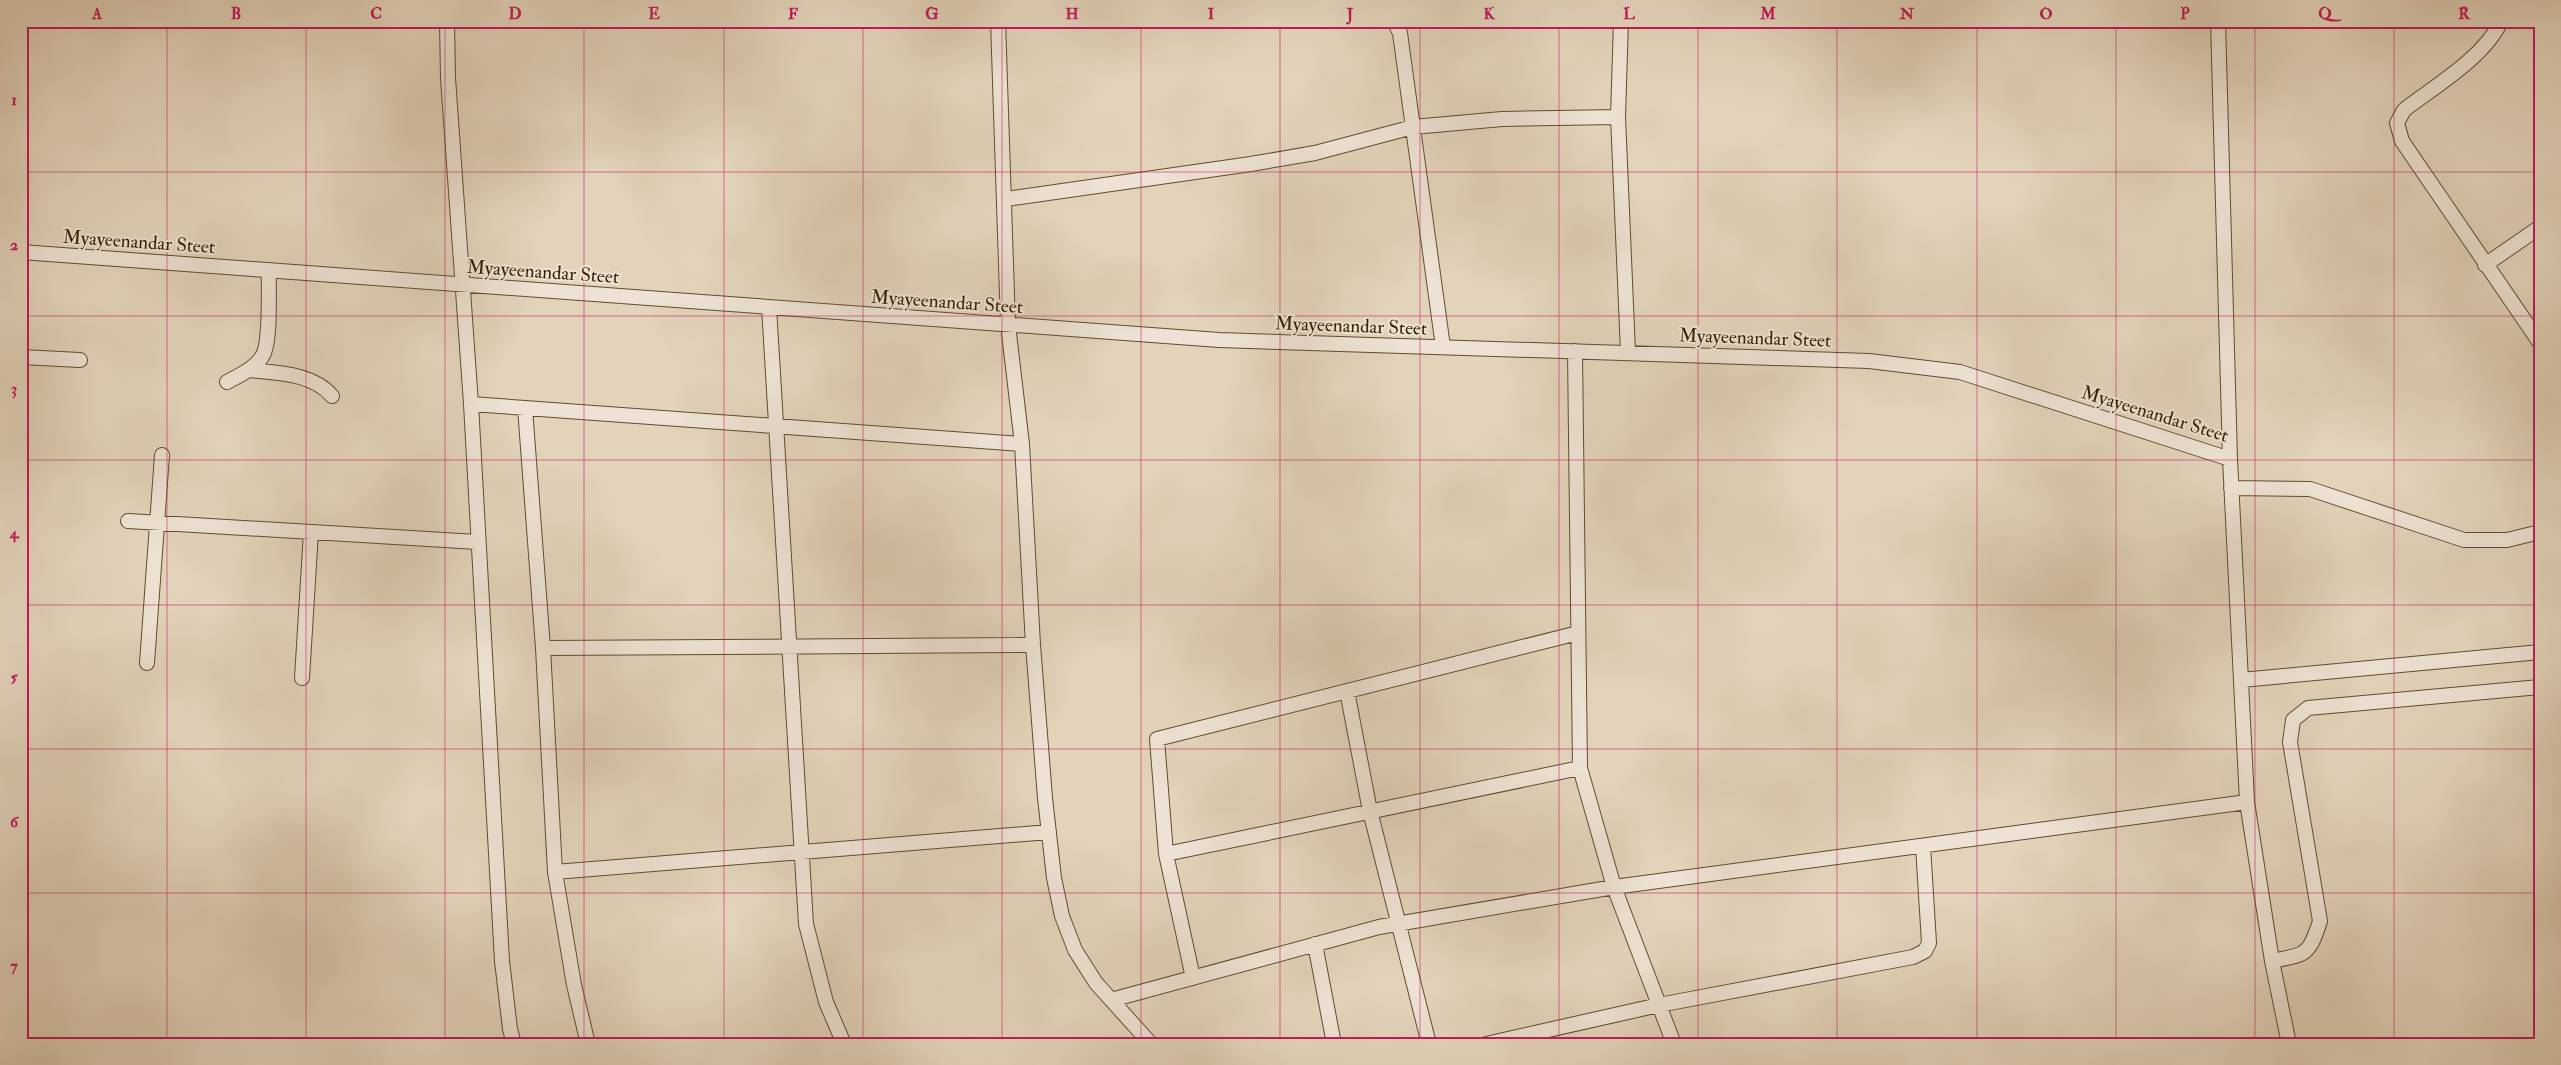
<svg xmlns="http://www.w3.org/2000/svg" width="2561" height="1065" font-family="'IM FELL Double Pica',serif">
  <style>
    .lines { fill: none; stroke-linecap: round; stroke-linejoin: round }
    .minor-casing { stroke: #5f4c2f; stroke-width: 16 }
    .minor { stroke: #ede2d3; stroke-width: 14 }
    .grid { fill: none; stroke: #c2185b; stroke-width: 1; stroke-opacity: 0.55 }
    .labels { text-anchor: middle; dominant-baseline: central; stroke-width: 4; stroke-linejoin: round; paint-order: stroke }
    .street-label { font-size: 19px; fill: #331f00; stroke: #ede2d3 }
    .neatline { fill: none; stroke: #c2185b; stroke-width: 2 }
    .grid-label { font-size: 16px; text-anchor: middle; font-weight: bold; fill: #c2185b }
  </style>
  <rect width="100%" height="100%" fill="#e3d3bb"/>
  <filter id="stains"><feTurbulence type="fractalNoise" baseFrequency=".004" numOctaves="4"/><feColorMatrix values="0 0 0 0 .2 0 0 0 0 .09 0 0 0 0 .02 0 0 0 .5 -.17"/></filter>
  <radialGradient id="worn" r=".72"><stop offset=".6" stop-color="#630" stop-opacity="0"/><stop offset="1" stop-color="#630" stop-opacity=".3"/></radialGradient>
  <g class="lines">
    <!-- minor casing -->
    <g class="minor-casing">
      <path id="minor" d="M 447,21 L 448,78 L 471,404 L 502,961 L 510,1029 L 514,1044
        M 998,21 L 1008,325 L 1022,444 L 1033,645 L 1045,798 L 1054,878 L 1062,916 L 1075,950 L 1096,983 L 1151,1044
        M 1394,21 L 1400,33 L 1443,347
        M 1621,21 L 1618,117 L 1628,352
        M 2501,21 C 2485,57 2435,86 2404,110 L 2397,123 L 2402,141 L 2540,343
        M 1006,199 L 1251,164 L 1315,153 L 1413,127 L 1502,119 L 1618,117
        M 21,252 L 1219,340 L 1869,361 L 1960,372 L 2230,459 L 2218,21
        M 2485,265 L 2540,227
        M 769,307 L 806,924 L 826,1002 L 844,1044
        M 1575,351 L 1580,768 L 1614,887 L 1674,1044
        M 21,357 L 80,360
        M 248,370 C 277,373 313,373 332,396
        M 227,382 C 240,375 258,367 264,353 C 271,335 268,291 269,270
        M 471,404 L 1022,444
        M 525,408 L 543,648 L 555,872 L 574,985 L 588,1044
        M 2230,459 L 2247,802 L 2272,961 L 2289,1044
        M 2231,488 L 2310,489 L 2464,540 L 2507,540 L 2540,532
        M 128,521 L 477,542
        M 543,648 L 1033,645
        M 147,663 L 162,455
        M 302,678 L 311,532
        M 2241,680 L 2540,652
        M 1347,691 L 1370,811 L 1429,1044
        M 1166,854 L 1580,768
        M 555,872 L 1049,832
        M 1315,944 L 1334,1044
        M 2272,961 C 2306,954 2309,956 2320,921 L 2290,742 L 2293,720 L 2308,708 L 2540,687
        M 1193,978 L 1166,854 L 1157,739 L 1578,633
        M 1111,1000 L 1379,927 L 1614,887 L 2247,802
        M 1486,1044 L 1659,1005 L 1913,957 L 1925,951 L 1929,943 L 1923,846"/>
    </g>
    <!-- minor -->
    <use href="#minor" class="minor"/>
  </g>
  <!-- grid -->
  <path class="grid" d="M 167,21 L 167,1044M 306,21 L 306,1044M 445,21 L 445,1044M 584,21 L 584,1044M 724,21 L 724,1044M 863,21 L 863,1044M 1002,21 L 1002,1044M 1141,21 L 1141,1044M 1280,21 L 1280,1044M 1420,21 L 1420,1044M 1559,21 L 1559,1044M 1698,21 L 1698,1044M 1837,21 L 1837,1044M 1977,21 L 1977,1044M 2116,21 L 2116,1044M 2255,21 L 2255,1044M 2394,21 L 2394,1044M 21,172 L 2540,172M 21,316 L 2540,316M 21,460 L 2540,460M 21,605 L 2540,605M 21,749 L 2540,749M 21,893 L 2540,893"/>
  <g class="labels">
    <!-- street labels -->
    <g class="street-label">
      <text transform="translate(139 242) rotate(4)">Myayeenandar Steet</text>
      <text transform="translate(543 272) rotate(4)">Myayeenandar Steet</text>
      <text transform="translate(947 302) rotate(4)">Myayeenandar Steet</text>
      <text transform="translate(1351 326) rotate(2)">Myayeenandar Steet</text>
      <text transform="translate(1755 338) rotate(2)">Myayeenandar Steet</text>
      <text transform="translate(2155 414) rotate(17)">Myayeenandar Steet</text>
    </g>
  </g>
  <!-- margin -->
  <rect width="2561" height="1065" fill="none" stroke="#e3d3bb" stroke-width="55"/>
  <rect x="28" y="28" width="2506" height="1010" class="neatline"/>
  <g class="grid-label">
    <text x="97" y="19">A</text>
    <text x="236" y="19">B</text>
    <text x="376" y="19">C</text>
    <text x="515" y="19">D</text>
    <text x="654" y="19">E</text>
    <text x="793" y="19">F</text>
    <text x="932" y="19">G</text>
    <text x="1072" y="19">H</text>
    <text x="1211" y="19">I</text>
    <text x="1350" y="19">J</text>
    <text x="1489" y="19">K</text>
    <text x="1629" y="19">L</text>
    <text x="1768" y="19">M</text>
    <text x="1907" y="19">N</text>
    <text x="2046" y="19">O</text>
    <text x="2185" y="19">P</text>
    <text x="2325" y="19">Q</text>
    <text x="2464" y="19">R</text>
    <text x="14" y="105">1</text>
    <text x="14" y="250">2</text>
    <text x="14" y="394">3</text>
    <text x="14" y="538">4</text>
    <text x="14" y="682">5</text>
    <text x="14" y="827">6</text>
    <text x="14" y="971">7</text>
  </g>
  <rect width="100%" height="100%" filter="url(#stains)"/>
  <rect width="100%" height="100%" fill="url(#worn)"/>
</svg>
